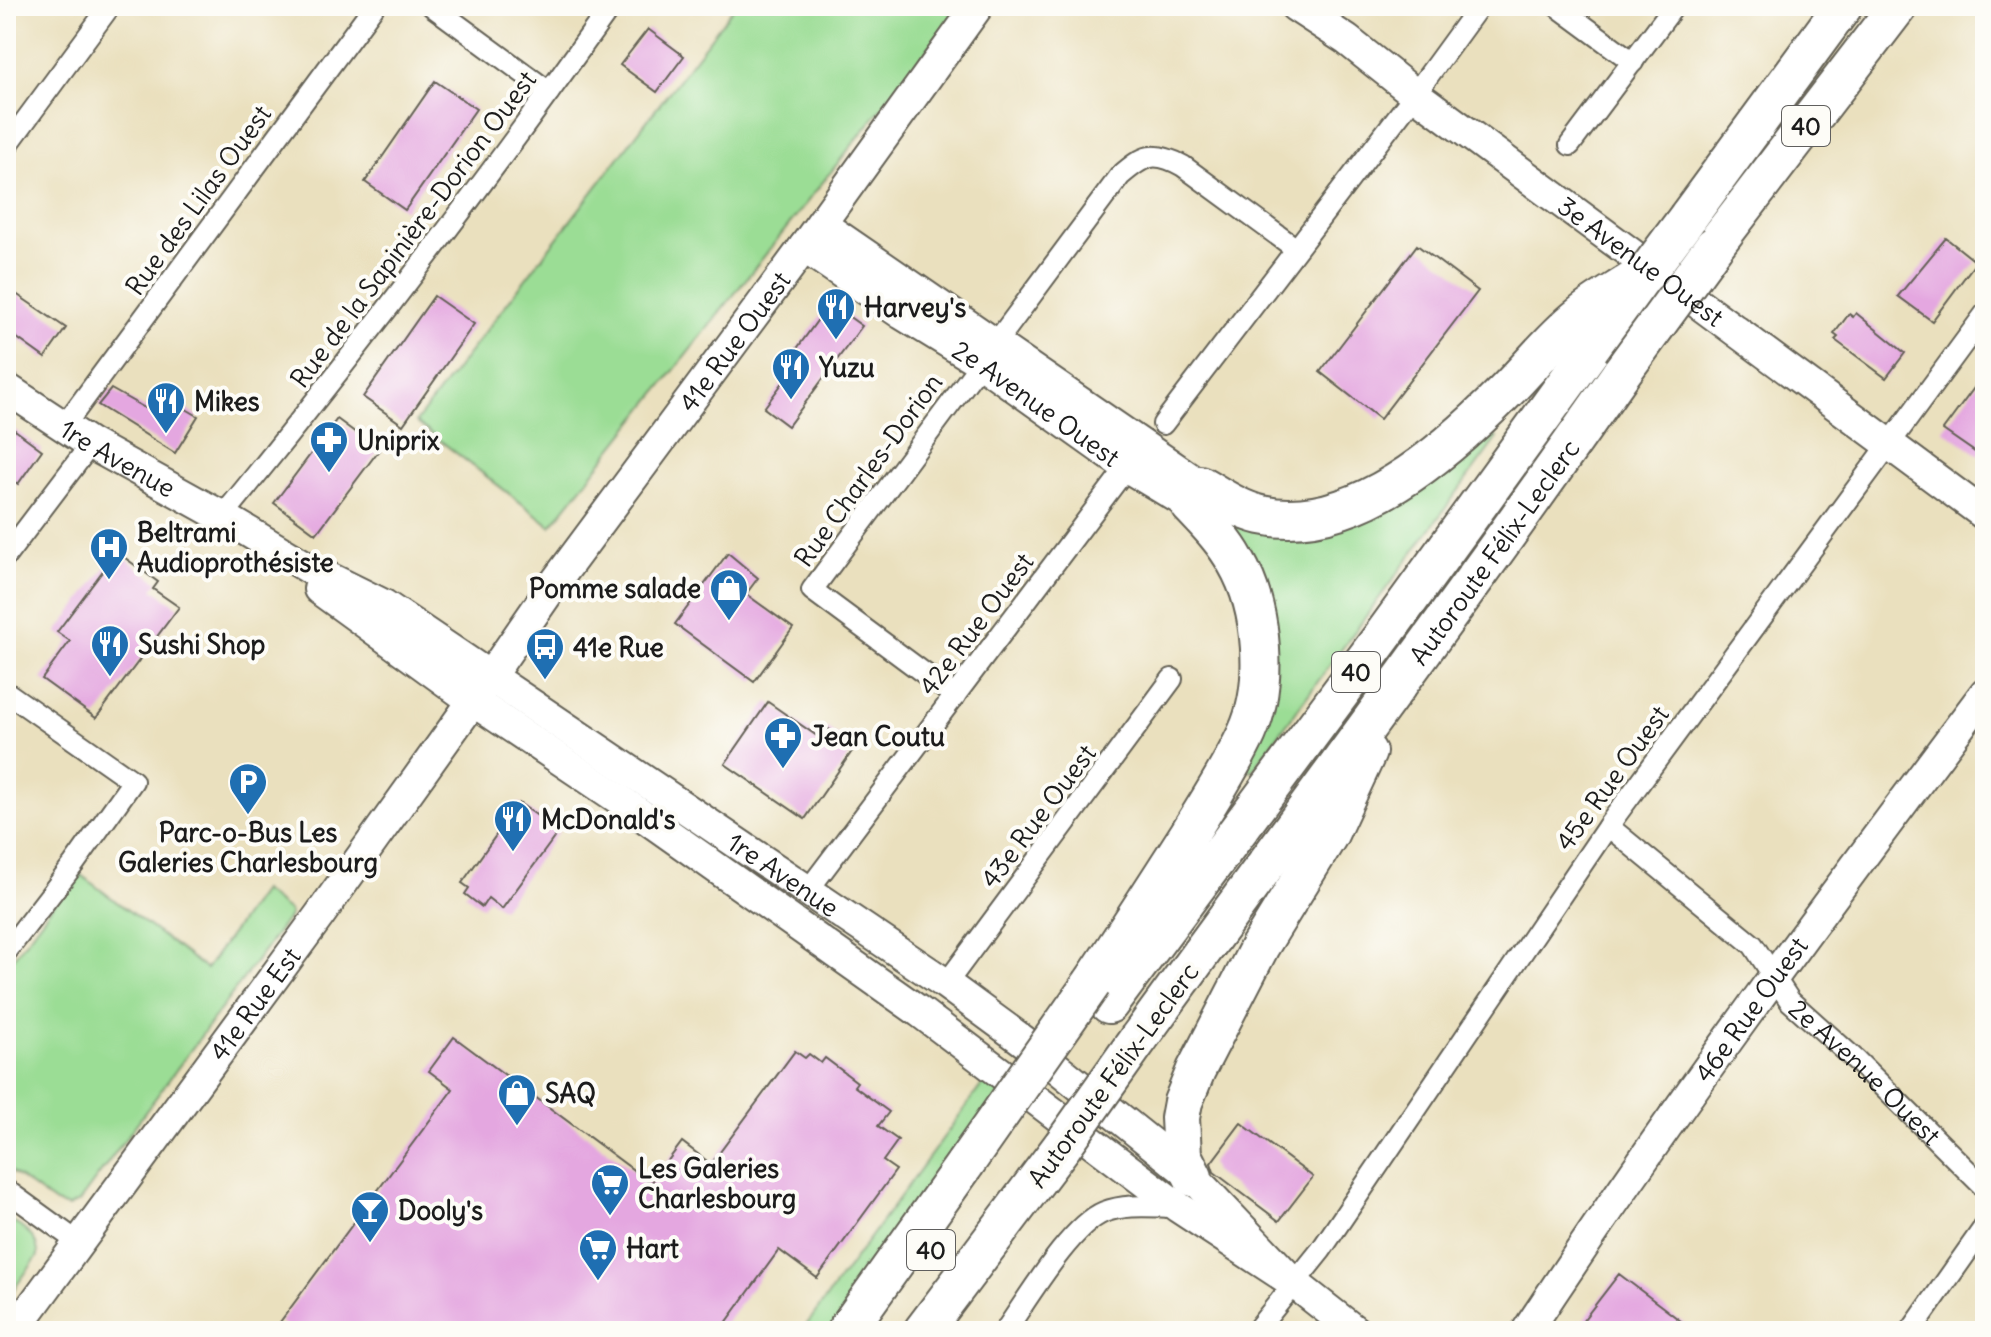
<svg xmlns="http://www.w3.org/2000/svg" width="1991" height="1337" font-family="Delius,sans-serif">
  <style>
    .green { fill: #9bdd95; stroke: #5c7c58; stroke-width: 2 }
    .building { fill: #e4a7e0 }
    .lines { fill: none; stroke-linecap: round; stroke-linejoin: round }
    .street-casing { stroke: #646155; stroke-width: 24 }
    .secondary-casing { stroke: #646155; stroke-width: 34 }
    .highway-casing { stroke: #646155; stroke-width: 42 }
    .street { stroke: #fff; stroke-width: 20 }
    .secondary { stroke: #fff; stroke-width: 30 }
    .highway { stroke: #fff; stroke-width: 38 }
    .highway-bridge-casing { stroke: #646155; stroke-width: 42; stroke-linecap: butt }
    .highway-bridge { stroke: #fff; stroke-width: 38 }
    .labels { text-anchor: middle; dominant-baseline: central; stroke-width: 8; stroke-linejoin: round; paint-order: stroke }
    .shield { fill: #fdfcf7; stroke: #605f5e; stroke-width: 2 }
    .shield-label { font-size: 24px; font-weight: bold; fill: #1c1c1c }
    .street-label { font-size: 26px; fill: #1c1c1c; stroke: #fdfcf7 }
    .poi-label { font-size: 26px; font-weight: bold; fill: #1c1c1c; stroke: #fdfcf7; text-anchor: start }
  </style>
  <rect width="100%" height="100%" fill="#fdfcf7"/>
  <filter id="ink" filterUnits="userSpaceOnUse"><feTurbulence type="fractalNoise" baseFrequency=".0125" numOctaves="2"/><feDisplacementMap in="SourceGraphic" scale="16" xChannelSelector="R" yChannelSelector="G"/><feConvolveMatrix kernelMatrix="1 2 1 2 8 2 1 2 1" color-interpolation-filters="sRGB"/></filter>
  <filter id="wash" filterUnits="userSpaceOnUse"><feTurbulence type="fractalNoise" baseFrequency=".006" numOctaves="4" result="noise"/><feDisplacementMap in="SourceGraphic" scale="32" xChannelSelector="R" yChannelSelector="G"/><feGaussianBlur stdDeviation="1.8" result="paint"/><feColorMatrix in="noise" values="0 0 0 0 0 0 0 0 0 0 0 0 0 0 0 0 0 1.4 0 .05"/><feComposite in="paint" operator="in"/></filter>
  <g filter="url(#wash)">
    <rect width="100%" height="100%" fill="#eae0be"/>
    <!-- green -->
    <path class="green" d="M 735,6 L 962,6 L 551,526 L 416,422 Z
      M 1486,428 L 1497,438 L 1252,771 L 1243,764 L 1263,717 L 1219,510 L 1256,527 Z
      M 77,872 L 206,969 L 262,891 L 289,911 L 290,915 L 79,1202 L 68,1207 L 55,1203 L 6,1168 L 6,968 Z
      M 989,1081 L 1003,1093 L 834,1331 L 802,1331 L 984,1082 Z
      M 6,1217 C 21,1228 39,1235 38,1256 L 6,1300 Z"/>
    <g id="blocks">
      <!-- building -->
      <path class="building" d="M 648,29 L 684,56 L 657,92 L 620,65 Z
        M 435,81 L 476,109 L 405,210 L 365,182 Z
        M 1946,238 L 1976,262 L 1932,321 L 1898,296 Z
        M 1417,245 L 1478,291 L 1380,419 L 1320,372 Z
        M 6,287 L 66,328 L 45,358 L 6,330 Z
        M 434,296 L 474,324 L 403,425 L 363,397 Z
        M 830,303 L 862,326 L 788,426 L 764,408 L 787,377 L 780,372 Z
        M 1856,313 L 1905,353 L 1886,378 L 1835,340 L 1838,337 L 1834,334 L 1849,314 L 1853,317 Z
        M 1985,373 L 1985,459 L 1943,430 Z
        M 111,389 L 145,408 L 158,400 L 170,407 L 174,402 L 198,416 L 175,453 L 98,405 Z
        M 337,419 L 379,450 L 316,534 L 274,503 Z
        M 15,430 L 42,450 L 18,484 L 6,475 L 6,442 Z
        M 117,552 L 158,582 L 153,589 L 179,607 L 96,718 L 42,679 L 70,641 L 57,632 Z
        M 728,553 L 758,578 L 746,594 L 793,628 L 754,682 L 675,624 Z
        M 768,702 L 820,738 L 827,728 L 855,747 L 805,819 L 725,764 Z
        M 519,803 L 559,831 L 502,909 L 488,898 L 482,907 L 465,894 L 469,888 L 462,883 Z
        M 454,1037 L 651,1183 L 682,1142 L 711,1164 L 795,1051 L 805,1058 L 809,1054 L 821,1063 L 825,1058 L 857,1082 L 854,1086 L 889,1112 L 878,1126 L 898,1140 L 883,1161 L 896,1170 L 817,1278 L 779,1250 L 720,1331 L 292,1331 L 280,1322 L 453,1089 L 429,1071 Z
        M 1241,1123 L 1313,1177 L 1279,1221 L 1214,1172 L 1211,1163 Z
        M 1619,1274 L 1694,1331 L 1575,1331 Z"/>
    </g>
  </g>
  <g filter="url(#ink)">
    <use href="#blocks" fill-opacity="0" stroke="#646155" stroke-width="2"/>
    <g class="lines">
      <!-- street casing -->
      <g class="street-casing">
        <g id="street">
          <path d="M 432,6 L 549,92"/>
          <path d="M 1557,6 L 1633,62"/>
          <path d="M 1570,145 L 1674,6"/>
          <path d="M 6,147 L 110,6"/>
          <path d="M 1163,424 L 1415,94 L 1479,6"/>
          <path d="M 64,426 L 374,6"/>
          <path d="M 222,517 C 358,351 487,180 611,6"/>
          <path d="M 6,556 L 91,444"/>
          <path d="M 6,692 L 133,781 L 74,864 L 6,952"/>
          <path d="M 955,696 L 812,590 L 1120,176 C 1144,155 1154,150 1183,166 L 1295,248"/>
          <path id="s1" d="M 1608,826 L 1753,945 L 1790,1001 L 1857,1061 L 1985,1188"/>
          <path d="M 809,889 L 1127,467"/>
          <path d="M 946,984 L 1172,679"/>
          <path d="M 6,1190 L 79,1243"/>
          <path d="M 1005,1331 C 1027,1300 1070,1226 1104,1212 C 1127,1203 1154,1207 1178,1207"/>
          <path d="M 1256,1331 L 1321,1250 L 1608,826 L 1985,314"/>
          <path d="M 1911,1331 L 1985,1226"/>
        </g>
      </g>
      <!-- secondary casing -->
      <g class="secondary-casing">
        <g id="secondary">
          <path id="s2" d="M 1295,6 L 1347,40 L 1415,94 L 1985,515"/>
          <path d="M 821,224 L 1200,485"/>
          <path id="s3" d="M 804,247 L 902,314 L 980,362 L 1127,467 L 1190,505"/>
          <path id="s4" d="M 6,388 L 91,444 L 232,522 L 307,567 L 384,605 L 946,984 L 1025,1042 L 1193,1177 L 1294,1283"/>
          <path d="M 319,589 L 473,701 L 619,799 L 920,1012 L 1178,1207 L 1294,1283 L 1355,1331"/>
          <path id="s5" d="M 14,1331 L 319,916 L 473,701 L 554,584 L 804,247 L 978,6"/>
          <path id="s6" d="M 1527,1331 C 1671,1112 1827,903 1985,693"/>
        </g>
      </g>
      <!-- highway casing -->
      <g class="highway-casing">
        <g id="highway">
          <path d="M 1688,217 L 1843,6"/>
          <path d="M 1714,246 L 1898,6"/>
          <path d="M 1200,485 C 1219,496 1239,510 1261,515 C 1353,535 1447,451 1507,390 C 1531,366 1553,337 1580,316 C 1596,303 1614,293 1631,282"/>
          <path d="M 1092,983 C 1125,934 1157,884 1189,834 C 1209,801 1231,768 1247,733 C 1269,685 1263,608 1236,562 C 1224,540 1207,523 1190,505"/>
          <path d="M 1109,1004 L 1382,637 L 1647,272"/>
          <path id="s7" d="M 1139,1038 C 1300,816 1465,597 1622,372"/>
          <path d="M 1193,1177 L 1182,1155 L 1180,1118 L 1183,1102 L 1196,1070 L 1260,946 L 1329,834 L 1367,752"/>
          <path d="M 846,1331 L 965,1164"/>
          <path d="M 923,1331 L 1063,1145"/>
        </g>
      </g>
      <!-- street -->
      <use href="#street" class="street"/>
      <!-- secondary -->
      <use href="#secondary" class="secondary"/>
      <!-- highway -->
      <use href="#highway" class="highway"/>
      <!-- highway-bridge casing -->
      <g class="highway-bridge-casing">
        <path id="highway-bridge" d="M 1647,272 L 1688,217
          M 1622,372 L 1714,246
          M 1063,1145 L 1139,1038
          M 965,1164 L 1092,983"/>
      </g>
      <!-- highway-bridge -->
      <use href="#highway-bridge" class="highway-bridge"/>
    </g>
  </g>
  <!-- icons -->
  <defs>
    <g id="restaurant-pin" transform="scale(2)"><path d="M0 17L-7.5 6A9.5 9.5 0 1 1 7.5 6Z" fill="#1f6fb2" stroke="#fdfcf7"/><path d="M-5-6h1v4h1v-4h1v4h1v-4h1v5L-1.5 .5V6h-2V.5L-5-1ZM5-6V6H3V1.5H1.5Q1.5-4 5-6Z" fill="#fff"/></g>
    <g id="pharmacy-pin" transform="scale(2)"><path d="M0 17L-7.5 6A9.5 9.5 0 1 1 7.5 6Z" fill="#1f6fb2" stroke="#fdfcf7"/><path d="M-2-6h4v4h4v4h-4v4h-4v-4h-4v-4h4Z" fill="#fff"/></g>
    <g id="hospital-pin" transform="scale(2)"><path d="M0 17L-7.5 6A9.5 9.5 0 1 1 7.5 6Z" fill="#1f6fb2" stroke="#fdfcf7"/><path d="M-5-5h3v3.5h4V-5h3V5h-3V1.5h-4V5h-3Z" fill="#fff"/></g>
    <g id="shop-pin" transform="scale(2)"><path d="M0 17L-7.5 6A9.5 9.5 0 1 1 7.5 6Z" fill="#1f6fb2" stroke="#fdfcf7"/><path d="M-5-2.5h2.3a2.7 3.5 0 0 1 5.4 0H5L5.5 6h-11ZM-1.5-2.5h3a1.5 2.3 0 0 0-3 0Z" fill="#fff"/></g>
    <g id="bus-pin" transform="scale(2)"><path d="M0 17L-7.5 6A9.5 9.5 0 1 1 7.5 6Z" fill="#1f6fb2" stroke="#fdfcf7"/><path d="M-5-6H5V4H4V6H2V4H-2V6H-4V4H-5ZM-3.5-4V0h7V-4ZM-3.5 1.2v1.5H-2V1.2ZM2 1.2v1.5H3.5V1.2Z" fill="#fff"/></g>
    <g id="parking-pin" transform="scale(2)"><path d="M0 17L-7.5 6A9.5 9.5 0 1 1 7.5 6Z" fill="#1f6fb2" stroke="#fdfcf7"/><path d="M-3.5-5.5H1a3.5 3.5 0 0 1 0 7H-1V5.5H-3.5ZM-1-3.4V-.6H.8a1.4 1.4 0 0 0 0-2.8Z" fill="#fff"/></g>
    <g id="supermarket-pin" transform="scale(2)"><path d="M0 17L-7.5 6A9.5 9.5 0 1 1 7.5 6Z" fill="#1f6fb2" stroke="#fdfcf7"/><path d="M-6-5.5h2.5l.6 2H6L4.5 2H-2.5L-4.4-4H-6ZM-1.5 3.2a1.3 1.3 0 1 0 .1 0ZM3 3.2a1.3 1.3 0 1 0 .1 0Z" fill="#fff"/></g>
    <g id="bar-pin" transform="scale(2)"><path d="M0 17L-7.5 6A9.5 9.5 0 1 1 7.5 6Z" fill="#1f6fb2" stroke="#fdfcf7"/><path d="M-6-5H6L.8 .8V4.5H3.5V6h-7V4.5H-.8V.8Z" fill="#fff"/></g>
  </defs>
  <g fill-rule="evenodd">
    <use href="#restaurant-pin" x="836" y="307"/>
    <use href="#restaurant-pin" x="791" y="367"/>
    <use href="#restaurant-pin" x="166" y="401"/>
    <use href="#pharmacy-pin" x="329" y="440"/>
    <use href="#hospital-pin" x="109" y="547"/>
    <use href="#shop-pin" x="729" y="588"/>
    <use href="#restaurant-pin" x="110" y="644"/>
    <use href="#bus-pin" x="545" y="647"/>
    <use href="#pharmacy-pin" x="783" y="736"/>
    <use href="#parking-pin" x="248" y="782"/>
    <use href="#restaurant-pin" x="513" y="819"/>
    <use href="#shop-pin" x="517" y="1093"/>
    <use href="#supermarket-pin" x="610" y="1183"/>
    <use href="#bar-pin" x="370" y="1210"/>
    <use href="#supermarket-pin" x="598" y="1248"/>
  </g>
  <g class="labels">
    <!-- shield labels -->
    <g class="shield">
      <rect x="1782" y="106" width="48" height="40" rx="6"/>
      <rect x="1332" y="652" width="48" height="40" rx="6"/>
      <rect x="907" y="1230" width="48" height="40" rx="6"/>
    </g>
    <g class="shield-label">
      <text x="1806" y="126">40</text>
      <text x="1356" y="672">40</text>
      <text x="931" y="1250">40</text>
    </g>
    <!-- street labels -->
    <g class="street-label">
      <text transform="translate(198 200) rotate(-54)">Rue des Lilas Ouest</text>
      <text transform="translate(413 229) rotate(-53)">Rue de la Sapinière-Dorion Ouest</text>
      <text stroke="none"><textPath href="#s2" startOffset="430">3e Avenue Ouest</textPath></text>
      <text stroke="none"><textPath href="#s5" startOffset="1224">41e Rue Ouest</textPath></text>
      <text stroke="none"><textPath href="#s3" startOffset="280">2e Avenue Ouest</textPath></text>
      <text stroke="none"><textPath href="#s4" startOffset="132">1re Avenue</textPath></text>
      <text transform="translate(868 470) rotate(-54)">Rue Charles-Dorion</text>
      <text stroke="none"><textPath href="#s7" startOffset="602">Autoroute Félix-Leclerc</textPath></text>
      <text transform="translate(976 624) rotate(-53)">42e Rue Ouest</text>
      <text transform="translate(1612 778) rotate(-54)">45e Rue Ouest</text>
      <text transform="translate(1038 816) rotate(-53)">43e Rue Ouest</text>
      <text stroke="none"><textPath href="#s4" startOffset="918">1re Avenue</textPath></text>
      <text stroke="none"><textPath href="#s5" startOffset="406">41e Rue Est</textPath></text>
      <text stroke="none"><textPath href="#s6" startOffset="392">46e Rue Ouest</textPath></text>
      <text stroke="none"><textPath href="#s1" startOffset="358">2e Avenue Ouest</textPath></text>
      <text transform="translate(1113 1075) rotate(-54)">Autoroute Félix-Leclerc</text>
    </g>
    <!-- poi labels -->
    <g class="poi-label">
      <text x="864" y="307">Harvey's</text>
      <text x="819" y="367">Yuzu</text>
      <text x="194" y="401">Mikes</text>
      <text x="357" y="440">Uniprix</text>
      <text x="137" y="532">Beltrami<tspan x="137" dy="30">Audioprothésiste</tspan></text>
      <text x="701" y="588" text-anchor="end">Pomme salade</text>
      <text x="138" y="644">Sushi Shop</text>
      <text x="573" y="647">41e Rue</text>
      <text x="811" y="736">Jean Coutu</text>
      <text x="541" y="819">McDonald's</text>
      <text x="248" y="832" text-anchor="middle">Parc-o-Bus Les<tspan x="248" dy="30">Galeries Charlesbourg</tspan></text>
      <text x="545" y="1093">SAQ</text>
      <text x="638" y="1168">Les Galeries<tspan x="638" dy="30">Charlesbourg</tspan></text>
      <text x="398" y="1210">Dooly's</text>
      <text x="626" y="1248">Hart</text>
    </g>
  </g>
  <!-- margin -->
  <rect width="1991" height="1337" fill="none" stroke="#fdfcf7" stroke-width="32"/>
</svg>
